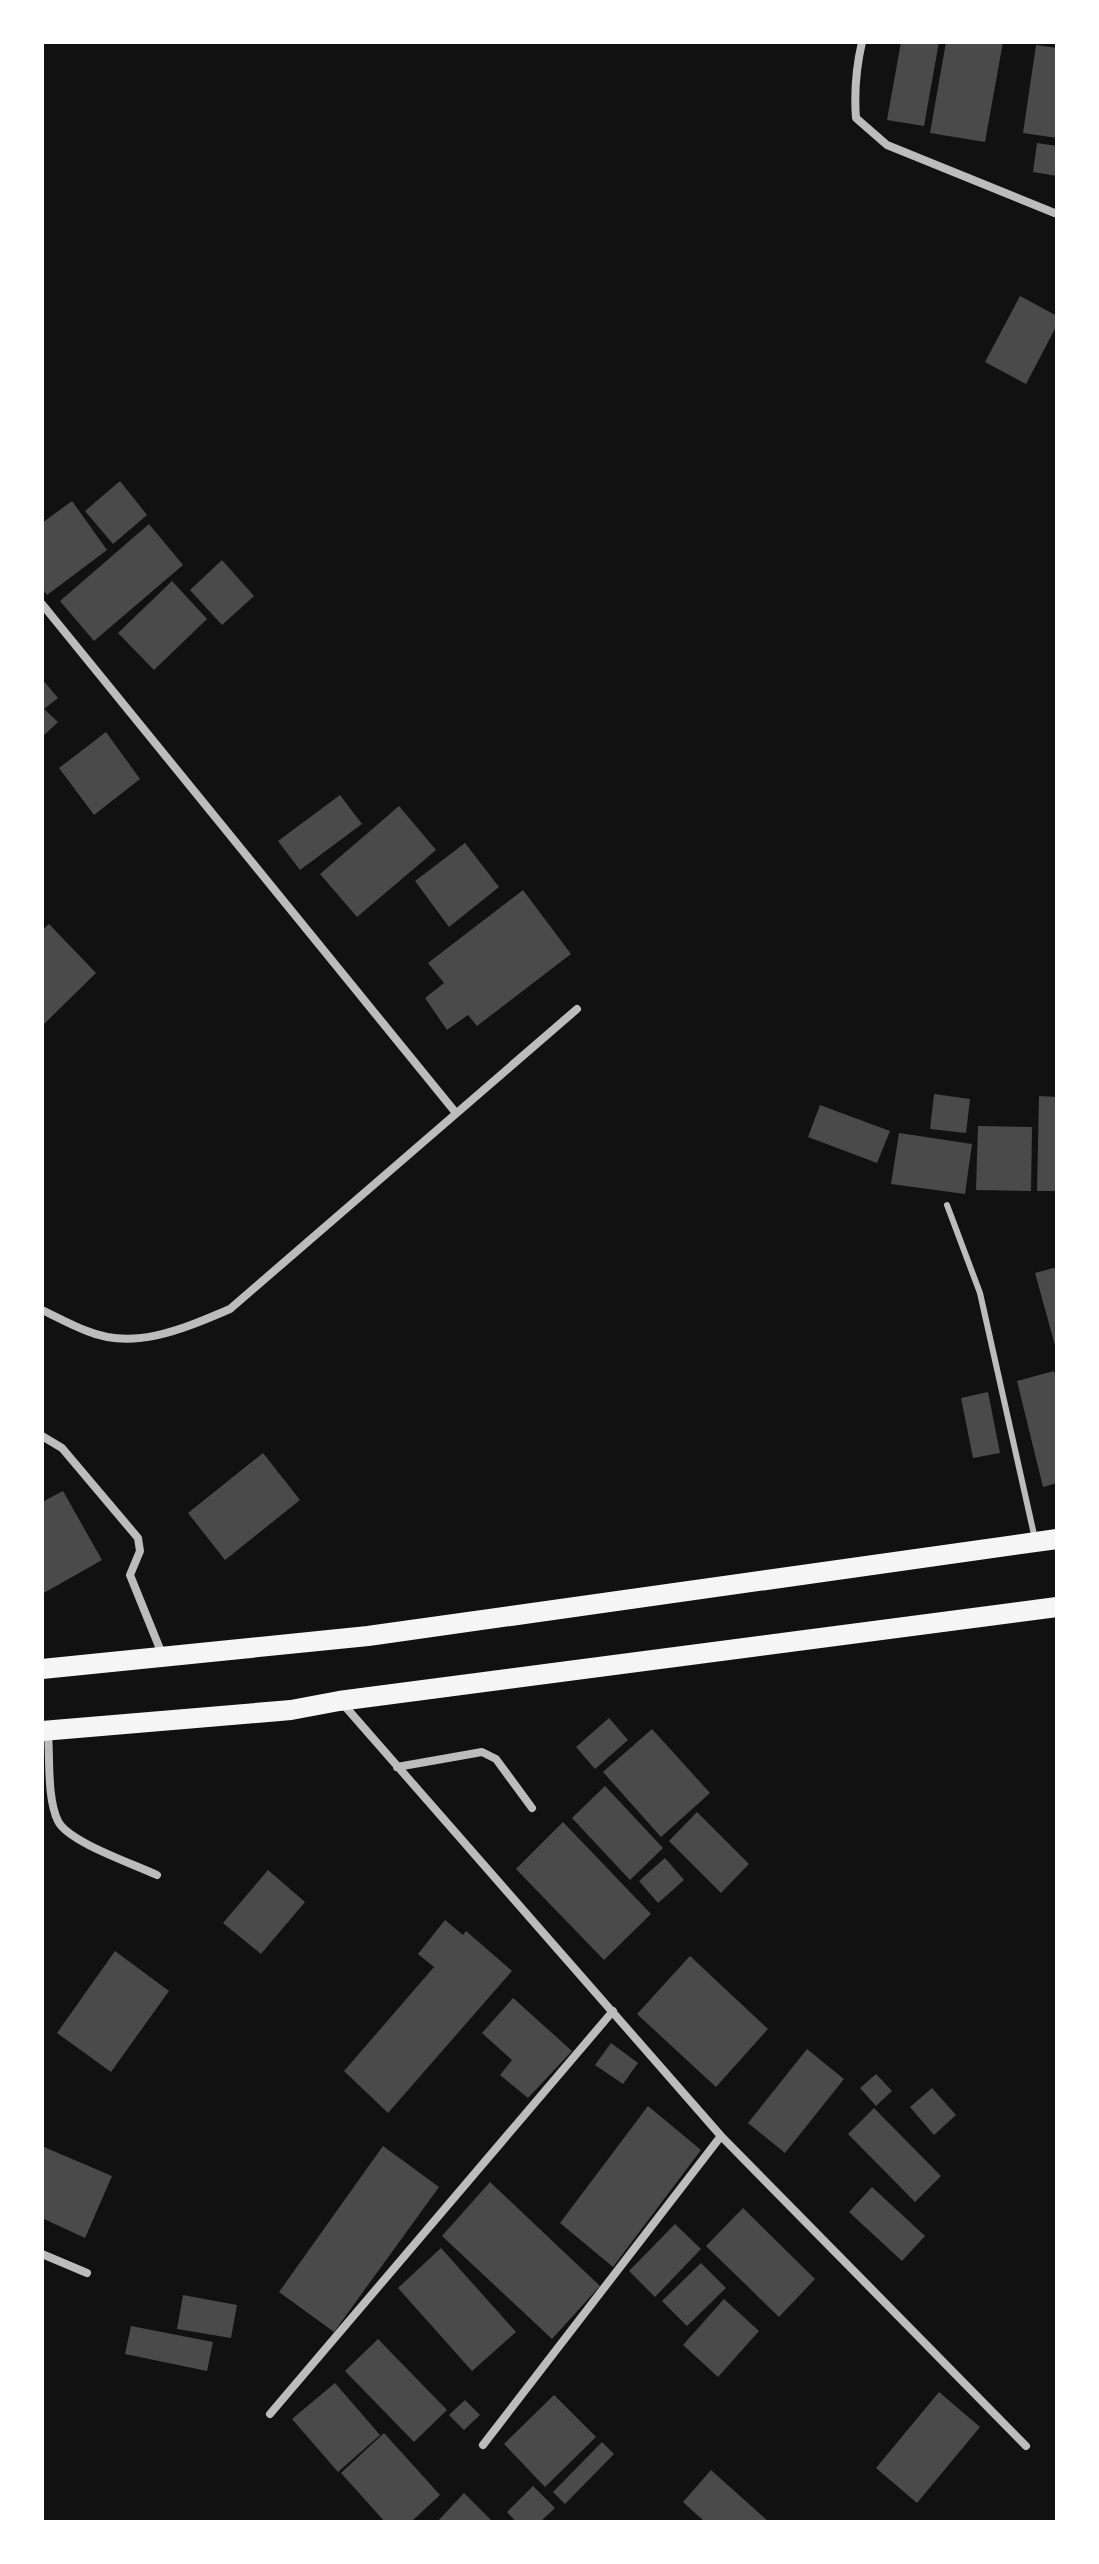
<svg xmlns="http://www.w3.org/2000/svg" width="1099" height="2564" font-family="Georgia,serif">
  <style>
    .building { fill: #4a4a4a }
    .lines { fill: none; stroke-linecap: round; stroke-linejoin: round }
    .service { stroke: #bcbcbc; stroke-width: 6 }
    .minor { stroke: #bcbcbc; stroke-width: 8 }
    .primary { stroke: #f5f5f5; stroke-width: 20 }
  </style>
  <rect width="100%" height="100%" fill="#111"/>
  <!-- building -->
  <path class="building" d="M 901,42 L 939,42 L 924,126 L 887,120 Z
    M 946,42 L 1003,42 L 985,142 L 930,133 Z
    M 1036,45 L 1057,48 L 1057,138 L 1023,133 Z
    M 1037,143 L 1057,146 L 1057,176 L 1033,172 Z
    M 1020,296 L 1057,316 L 1057,325 L 1026,384 L 985,362 Z
    M 120,481 L 147,515 L 113,544 L 85,511 Z
    M 72,501 L 107,550 L 47,595 L 42,588 L 42,523 Z
    M 149,524 L 183,565 L 94,641 L 60,601 Z
    M 222,560 L 254,596 L 222,625 L 190,590 Z
    M 172,581 L 207,619 L 154,670 L 118,633 Z
    M 42,679 L 58,698 L 44,709 L 58,722 L 42,737 Z
    M 106,732 L 140,779 L 94,815 L 59,768 Z
    M 340,795 L 362,824 L 300,870 L 278,841 Z
    M 399,806 L 436,850 L 357,917 L 320,874 Z
    M 465,843 L 499,887 L 449,927 L 415,881 Z
    M 523,890 L 571,954 L 477,1026 L 468,1015 L 447,1030 L 425,998 L 444,983 L 428,963 Z
    M 49,924 L 96,973 L 42,1026 L 42,930 Z
    M 934,1094 L 970,1099 L 966,1133 L 930,1129 Z
    M 1039,1096 L 1057,1097 L 1057,1191 L 1037,1191 Z
    M 820,1105 L 890,1131 L 877,1163 L 808,1137 Z
    M 978,1126 L 1032,1127 L 1031,1191 L 976,1190 Z
    M 899,1133 L 972,1144 L 965,1194 L 891,1184 Z
    M 1057,1267 L 1057,1349 L 1056,1349 L 1035,1273 Z
    M 1054,1371 L 1057,1382 L 1057,1483 L 1043,1487 L 1017,1381 Z
    M 988,1392 L 1000,1453 L 973,1458 L 961,1398 Z
    M 263,1453 L 300,1500 L 225,1560 L 188,1513 Z
    M 63,1491 L 102,1560 L 42,1594 L 42,1502 Z
    M 609,1718 L 628,1740 L 595,1769 L 576,1747 Z
    M 652,1729 L 710,1793 L 661,1837 L 603,1772 Z
    M 605,1786 L 663,1848 L 630,1880 L 572,1818 Z
    M 697,1812 L 749,1864 L 721,1893 L 669,1841 Z
    M 563,1822 L 651,1914 L 604,1960 L 516,1869 Z
    M 665,1858 L 684,1880 L 658,1903 L 639,1881 Z
    M 268,1870 L 305,1902 L 261,1954 L 223,1923 Z
    M 445,1920 L 463,1935 L 466,1931 L 512,1971 L 388,2113 L 344,2071 L 434,1967 L 418,1954 Z
    M 115,1951 L 169,1991 L 111,2072 L 57,2033 Z
    M 690,1956 L 768,2029 L 716,2087 L 637,2014 Z
    M 513,1998 L 572,2051 L 528,2098 L 500,2075 L 512,2060 L 482,2033 Z
    M 611,2043 L 638,2063 L 623,2084 L 595,2065 Z
    M 807,2049 L 844,2079 L 785,2153 L 748,2123 Z
    M 876,2074 L 892,2091 L 876,2106 L 860,2088 Z
    M 932,2088 L 956,2115 L 934,2135 L 910,2107 Z
    M 648,2106 L 701,2150 L 613,2267 L 560,2223 Z
    M 874,2108 L 941,2176 L 915,2202 L 848,2134 Z
    M 383,2146 L 439,2187 L 334,2332 L 279,2292 Z
    M 44,2147 L 112,2176 L 85,2238 L 42,2218 L 42,2152 Z
    M 490,2182 L 600,2286 L 552,2339 L 442,2236 Z
    M 872,2187 L 925,2236 L 902,2261 L 849,2212 Z
    M 743,2208 L 815,2279 L 779,2317 L 706,2246 Z
    M 675,2224 L 701,2249 L 655,2297 L 629,2271 Z
    M 441,2248 L 516,2332 L 472,2371 L 398,2288 Z
    M 701,2263 L 726,2288 L 687,2326 L 662,2301 Z
    M 183,2295 L 237,2305 L 231,2338 L 177,2329 Z
    M 724,2299 L 759,2331 L 718,2377 L 683,2345 Z
    M 131,2326 L 213,2342 L 207,2371 L 125,2354 Z
    M 378,2339 L 447,2410 L 414,2442 L 345,2371 Z
    M 335,2383 L 380,2435 L 338,2472 L 292,2419 Z
    M 939,2392 L 980,2427 L 917,2503 L 876,2468 Z
    M 554,2395 L 596,2437 L 545,2487 L 504,2444 Z
    M 465,2400 L 480,2415 L 464,2430 L 449,2415 Z
    M 384,2433 L 440,2495 L 411,2522 L 385,2522 L 341,2473 Z
    M 602,2442 L 614,2454 L 565,2504 L 553,2492 Z
    M 711,2470 L 769,2522 L 705,2522 L 683,2502 Z
    M 533,2486 L 555,2508 L 540,2522 L 516,2522 L 507,2512 Z
    M 464,2493 L 493,2522 L 437,2522 Z"/>
  <g class="lines">
    <!-- service -->
    <path class="service" d="M 947,1205 L 980,1293 L 1035,1539"/>
    <!-- minor -->
    <path class="minor" d="M 862,42 C 856,68 854,92 856,118 L 887,145 L 1057,214
      M 42,604 L 456,1113
      M 42,1310 C 57,1317 71,1325 87,1331 C 135,1351 185,1328 230,1309 L 577,1009
      M 42,1436 L 62,1448 L 138,1538 L 140,1551 L 130,1575 L 162,1654
      M 343,1704 L 721,2136 L 1026,2446
      M 48,1733 C 50,1758 47,1799 58,1821 C 68,1842 134,1864 157,1875
      M 397,1767 L 482,1752 L 496,1759 L 532,1808
      M 42,2254 L 87,2273
      M 270,2414 L 613,2011
      M 483,2445 L 721,2136"/>
    <!-- primary -->
    <path class="primary" d="M 42,1669 L 368,1636 L 1057,1539
      M 42,1731 L 291,1710 L 339,1701 L 1057,1607"/>
  </g>
  <!-- border -->
  <rect width="1099" height="2564" fill="none" stroke="#ffffff" stroke-width="88"/>
</svg>
